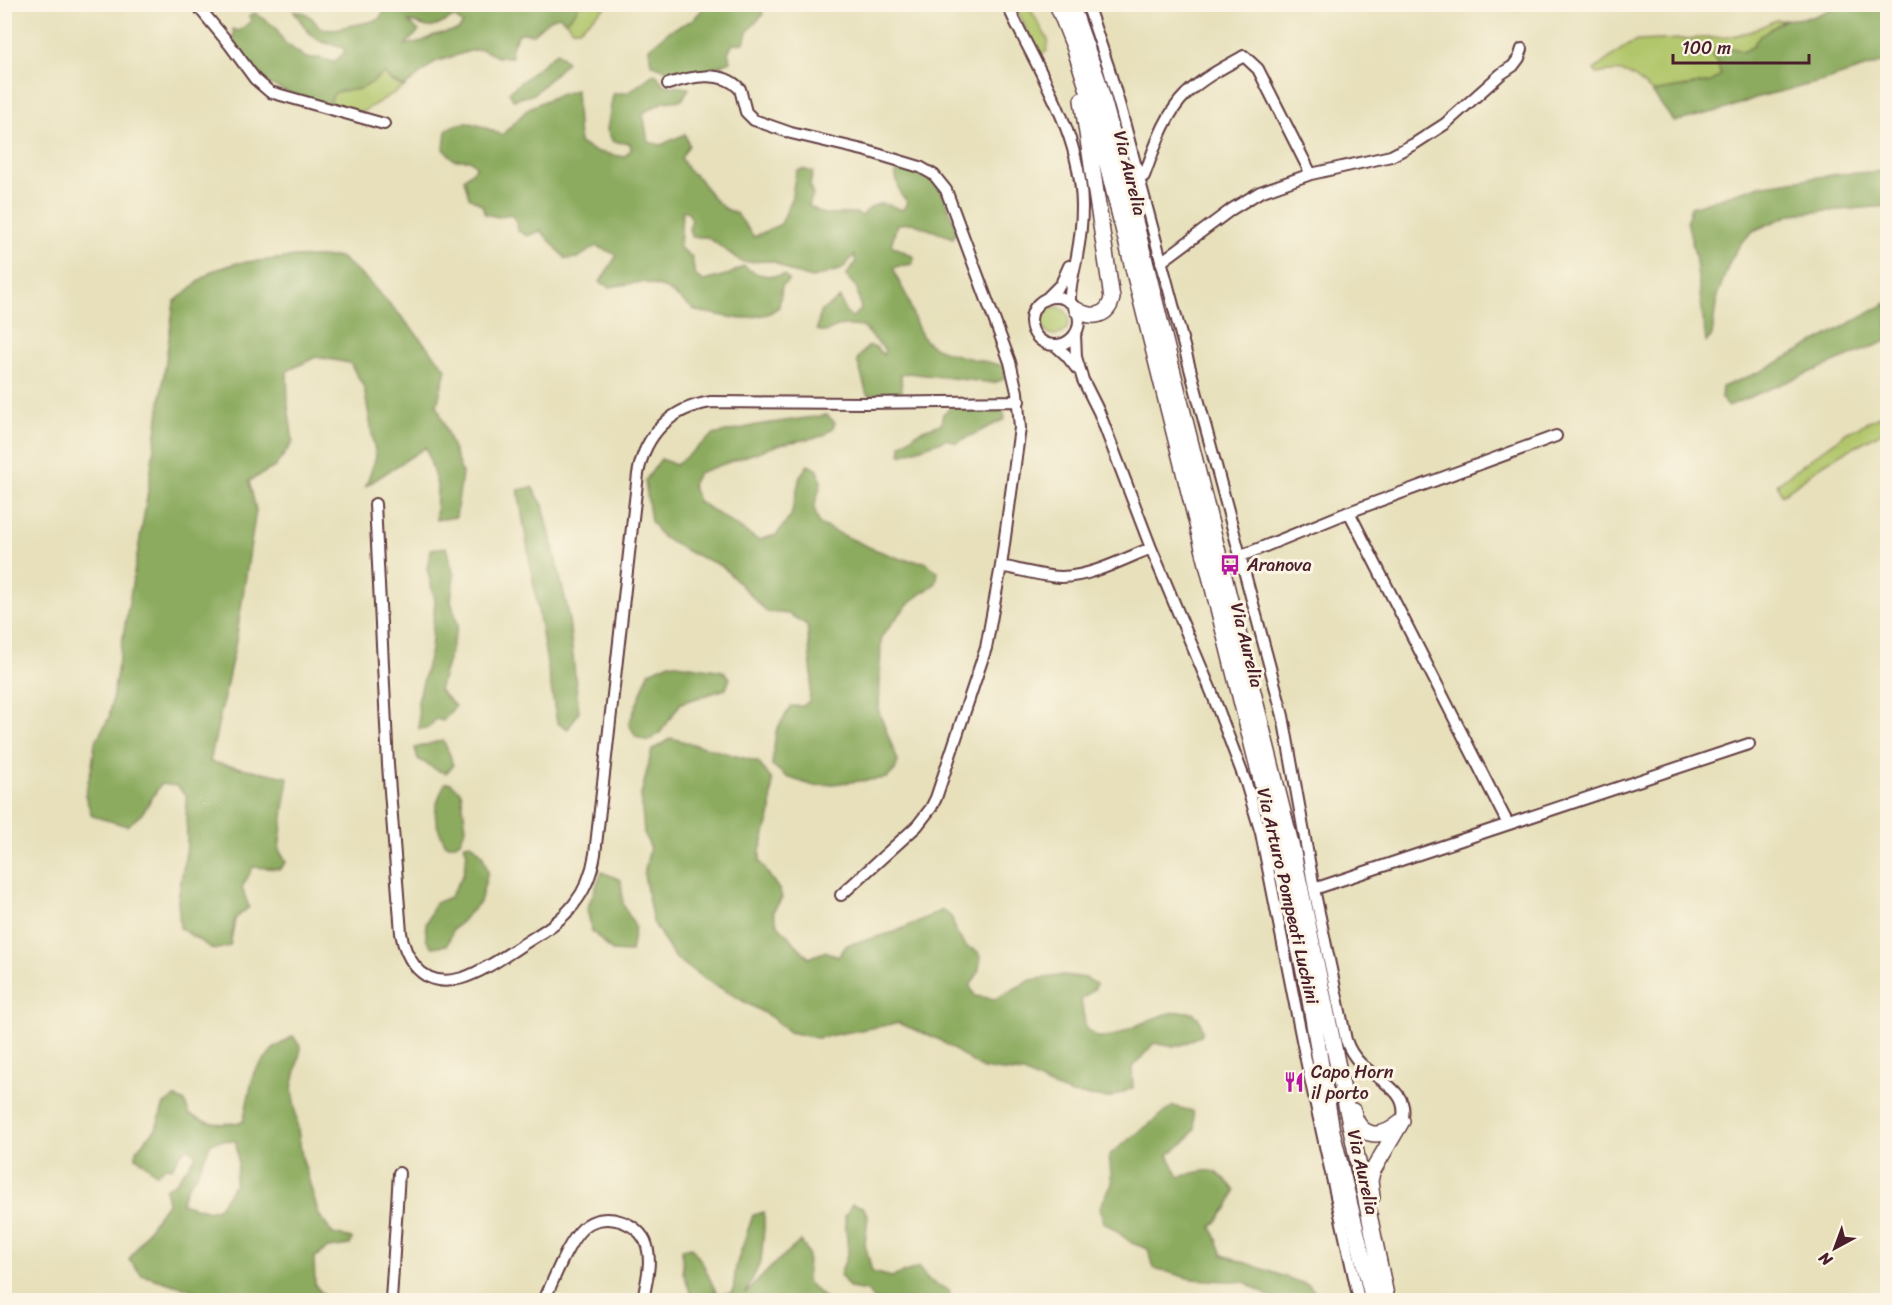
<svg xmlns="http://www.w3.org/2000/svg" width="1892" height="1305" font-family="Sriracha,sans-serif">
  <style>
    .green { fill: #b1c66b; stroke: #7e724b; stroke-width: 1.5 }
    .forest { fill: #8cab5f; stroke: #6b6545; stroke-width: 1.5; fill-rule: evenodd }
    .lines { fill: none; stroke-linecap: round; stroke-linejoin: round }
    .minor-casing { stroke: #623c41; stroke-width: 14 }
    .highway-casing { stroke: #623c41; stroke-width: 18 }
    .minor { stroke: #fff; stroke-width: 10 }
    .highway { stroke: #fff; stroke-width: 15 }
    .labels { text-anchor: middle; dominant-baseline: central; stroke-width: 6; stroke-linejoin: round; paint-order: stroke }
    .street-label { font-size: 18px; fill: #4a1f2b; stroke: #fcf5e5 }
    .poi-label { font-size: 18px; fill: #4a1f2b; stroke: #fcf5e5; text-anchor: start }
  </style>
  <rect width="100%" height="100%" fill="#fcf5e5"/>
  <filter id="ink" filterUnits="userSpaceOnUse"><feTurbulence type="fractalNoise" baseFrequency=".0167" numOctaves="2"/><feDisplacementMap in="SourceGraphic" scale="12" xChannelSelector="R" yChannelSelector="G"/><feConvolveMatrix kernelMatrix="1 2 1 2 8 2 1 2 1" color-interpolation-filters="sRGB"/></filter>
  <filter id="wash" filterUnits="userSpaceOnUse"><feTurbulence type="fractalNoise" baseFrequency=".008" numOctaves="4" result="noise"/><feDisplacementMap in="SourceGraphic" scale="24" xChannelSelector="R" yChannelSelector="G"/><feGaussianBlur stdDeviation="1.35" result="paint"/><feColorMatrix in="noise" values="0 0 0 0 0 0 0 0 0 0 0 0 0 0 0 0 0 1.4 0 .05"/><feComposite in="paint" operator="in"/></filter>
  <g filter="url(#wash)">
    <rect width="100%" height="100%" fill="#e7e0bb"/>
    <!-- green -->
    <path class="green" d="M 579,5 L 608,5 L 579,29 L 573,29 L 565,21 L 574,14 Z
      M 1015,5 L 1028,5 L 1048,40 L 1047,51 L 1039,56 Z
      M 1776,20 L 1785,20 L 1760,36 L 1752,47 L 1743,52 L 1726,46 L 1713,56 L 1717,63 L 1721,76 L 1712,82 L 1652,92 C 1633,74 1624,67 1597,74 L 1594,70 L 1623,48 L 1637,41 L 1728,37 L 1749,32 Z
      M 384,73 L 390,80 L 404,87 L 362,112 L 330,106 C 332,85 344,93 359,89 C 369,86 376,79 384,73 Z
      M1041 321a14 14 0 1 1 28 0a14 14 0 1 1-28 0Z
      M 1887,412 L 1887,429 L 1825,463 L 1782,495 L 1777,484 L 1846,433 Z"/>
    <!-- forest -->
    <path class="forest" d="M 432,4 L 579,5 L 574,14 L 565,21 L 559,16 L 550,19 L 533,34 L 520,33 C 514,41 510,47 512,57 L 498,57 L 481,49 L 470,51 L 435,62 L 404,87 L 390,80 L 384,73 C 376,79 369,86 359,89 C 344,93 332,85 330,106 L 289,93 L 261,80 L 235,45 L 233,29 L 239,31 L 251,21 L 249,16 L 255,13 L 277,28 L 279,34 L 285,43 L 306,58 L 319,58 L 334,62 L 345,52 L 343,48 C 336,43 327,45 320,41 C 308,35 301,21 294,11 L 305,13 L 312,18 L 319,27 L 330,30 L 378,20 L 389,5 ZM 454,17 L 463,24 L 458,30 L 434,35 L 423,41 L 405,45 L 419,31 L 409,22 C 417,22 423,27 429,27 C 438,28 446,20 454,17 Z
      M 706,5 L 759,5 L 763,14 L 747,32 L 744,43 L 733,44 L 728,52 L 730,61 L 705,72 L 673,73 L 651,64 L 649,48 L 671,30 L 693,20 Z
      M 1841,5 L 1887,5 L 1887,61 L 1820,82 L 1758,97 L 1726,109 L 1674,122 L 1652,92 L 1711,82 L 1721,75 L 1717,63 L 1713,56 L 1717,47 L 1726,46 L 1743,52 L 1752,47 L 1760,36 L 1785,20 L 1812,17 Z
      M 557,52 L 567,62 L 534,94 L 513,100 L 509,92 Z
      M 655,73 L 664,85 L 689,88 L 682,100 L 663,102 L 643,113 L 648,142 L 661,145 L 685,134 L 689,145 L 681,158 L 688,170 L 699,178 L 713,198 L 724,208 L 737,214 L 754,237 L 781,224 L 791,201 L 796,171 L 802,169 L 813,172 L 810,185 L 813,196 L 808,205 L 823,214 L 856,213 L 862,216 C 874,201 884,201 901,210 L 905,207 L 907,201 L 901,195 L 895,174 L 902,167 C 945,180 942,193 957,231 L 953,238 L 912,223 L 897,224 L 891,245 L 914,257 L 912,264 L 894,267 C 894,276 903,288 907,297 C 911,309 918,335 928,343 C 940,354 986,361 1004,366 L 1006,373 L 1004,379 L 994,383 L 908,373 L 901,375 L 902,393 L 889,398 L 867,394 L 857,360 L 868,346 L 876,347 L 883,355 L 885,350 L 863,327 L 842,325 L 826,332 L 817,330 L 820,312 L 840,298 L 846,313 L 852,317 L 861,310 L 857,288 L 846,276 L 856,262 L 854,255 L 842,269 L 812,278 L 791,272 L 773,261 L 742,262 L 707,237 L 692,237 L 689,229 L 692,219 L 687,211 L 682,211 L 680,248 L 692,257 L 695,275 L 703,281 L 730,274 L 744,266 C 755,275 770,278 784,275 L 789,280 L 782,286 L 779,307 L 768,314 L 741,319 L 696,311 L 667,289 L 643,282 L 609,287 L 600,282 L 617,255 L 596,246 L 578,258 L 566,259 L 541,231 L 527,236 L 517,230 L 516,220 L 510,214 L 498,217 L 485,214 L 482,205 L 469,197 L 464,179 L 477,167 L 470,160 L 454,160 L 444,149 L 446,130 C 466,116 481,126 502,135 L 529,108 L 558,95 L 576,90 L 579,143 L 594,151 L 624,157 L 631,150 L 630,143 L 613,142 L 607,130 L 613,94 L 629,92 Z
      M 1887,171 L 1887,206 L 1792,214 L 1753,231 L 1741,243 L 1731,259 L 1717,296 L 1712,336 L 1706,342 L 1695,255 L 1687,221 L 1691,207 L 1758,186 L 1839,174 Z
      M 296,257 L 340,257 L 367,280 L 401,316 L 446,369 L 437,405 L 462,473 L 456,517 L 436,520 L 437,485 L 426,447 L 366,486 L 376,457 L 364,387 L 350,363 L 316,357 L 287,371 L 288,405 L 293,442 L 275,467 L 249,481 L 256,510 L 236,641 L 210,762 L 288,777 L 279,850 L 286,862 L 280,869 L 253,867 L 242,888 L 249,907 L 235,919 L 230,946 L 214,950 L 180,928 L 178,899 L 187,846 L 186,795 L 177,786 L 161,784 L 141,815 L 127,826 L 92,816 L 85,795 L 92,766 L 95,742 L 109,718 L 147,498 L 174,302 L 212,271 L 237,263 Z
      M 1887,303 L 1887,341 L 1728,406 L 1721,398 L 1722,387 L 1762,371 Z
      M 993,406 L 1003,409 L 1005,419 L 956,443 L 947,439 L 901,455 L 901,445 L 920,431 L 941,424 L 943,414 L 952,407 Z
      M 827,415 L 835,423 L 833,428 L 823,436 L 781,444 L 698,473 L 692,485 L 698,501 L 758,540 L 776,535 L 791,516 L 800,476 L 808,465 L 818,470 L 821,483 L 814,508 L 819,524 L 871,548 L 901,559 L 925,562 L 938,572 L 936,583 L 908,604 L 881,637 L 879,712 L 898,761 L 895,770 L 887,778 L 814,786 L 787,777 L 772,765 L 776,731 L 791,706 L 803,706 L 809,701 L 812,676 L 807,625 L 789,614 L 767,612 L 722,566 L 691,553 L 662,537 L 651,521 L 645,481 L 661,459 L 676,465 L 713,435 L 757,425 Z
      M 532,487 L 543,505 L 568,611 L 579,712 L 568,729 L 557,723 L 518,490 Z
      M 446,547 L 454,576 L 451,601 L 458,625 L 439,690 L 455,706 L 443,721 L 436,719 L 428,728 L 419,729 L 418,701 L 431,650 L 435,600 L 427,569 L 431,549 Z
      M 670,663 L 723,671 L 730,678 L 726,689 L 681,703 L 660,733 L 648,741 L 636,737 L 629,724 L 649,672 Z
      M 671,738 L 758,762 L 772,780 L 771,813 L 760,851 L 760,862 L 780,891 L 782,898 L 773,911 L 777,924 L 809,958 L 826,951 L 838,957 L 847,945 L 895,932 L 943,910 L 952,918 L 956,932 L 965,946 L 977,951 L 981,957 L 978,973 L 970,986 L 975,996 L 995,999 L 1031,980 L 1064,975 L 1086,978 L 1096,984 L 1095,988 L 1081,1000 L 1086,1029 L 1097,1037 C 1104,1037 1110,1037 1116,1035 C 1136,1027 1204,987 1202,1034 C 1183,1046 1177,1049 1154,1043 L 1132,1068 L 1133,1088 L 1109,1098 L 1072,1094 L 1048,1085 L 1024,1073 L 983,1069 L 938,1039 L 898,1023 L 817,1038 L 789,1032 L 771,1017 L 705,979 L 674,957 L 653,922 L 644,875 L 650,847 L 644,833 L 641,795 L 652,750 Z
      M 443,740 L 450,755 L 453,766 L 446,773 C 435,771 428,764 418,759 L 415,748 Z
      M 445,783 L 451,783 L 461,792 L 466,828 L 460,841 L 454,845 L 446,845 C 432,819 432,811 445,783 Z
      M 471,843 L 482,854 L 488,871 L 480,902 L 453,930 L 447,945 L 432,947 L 426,939 L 426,924 L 435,903 L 450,897 L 463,875 L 467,854 L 464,844 Z
      M 602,872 L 621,880 L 623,904 L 635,927 L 631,952 L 612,951 L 592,931 L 587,909 Z
      M 293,1036 L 301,1048 L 292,1088 L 302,1157 L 319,1215 L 333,1234 L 352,1238 L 350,1245 L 328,1248 L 314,1258 L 315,1285 L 328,1300 L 225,1300 L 142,1275 L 129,1260 L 150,1227 L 168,1202 L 165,1189 L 176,1182 L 196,1155 L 188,1147 L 181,1153 L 172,1168 L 165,1167 L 157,1174 L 136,1157 L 136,1150 L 156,1129 L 164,1104 L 175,1097 L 185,1102 L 189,1114 C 210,1125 221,1125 243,1122 L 254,1072 L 273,1049 ZM 221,1140 L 236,1141 L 238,1164 L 234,1185 L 219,1207 L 209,1211 L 181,1203 L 187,1187 L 196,1176 L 211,1143 Z
      M 1173,1106 L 1193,1111 L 1195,1129 L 1185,1142 L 1168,1155 L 1179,1177 C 1209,1170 1213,1163 1235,1191 L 1228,1207 L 1212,1227 L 1223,1255 L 1308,1285 L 1324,1300 L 1275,1300 L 1245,1282 L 1191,1279 L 1154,1268 L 1148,1249 L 1132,1243 L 1103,1221 L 1100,1207 L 1112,1184 L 1109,1155 Z
      M 852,1204 L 863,1207 L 868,1216 L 865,1244 L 872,1272 L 892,1277 L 919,1267 L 928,1280 L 950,1291 L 948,1300 L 873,1300 L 868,1291 L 850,1288 L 840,1275 L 848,1252 L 845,1217 Z
      M 764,1212 L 764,1228 L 761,1261 L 745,1294 L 775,1263 L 801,1241 L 808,1253 L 807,1282 L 827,1300 L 693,1300 L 683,1272 L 682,1249 L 691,1247 L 702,1262 L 717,1294 L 733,1293 L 736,1266 L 753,1215 Z"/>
  </g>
  <g filter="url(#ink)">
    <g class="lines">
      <!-- minor casing -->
      <g class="minor-casing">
        <path id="minor" d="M 196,4 L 230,45 L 255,79 L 270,92 L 384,124
          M 1007,4 C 1037,70 1081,132 1082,206 C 1082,223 1080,240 1077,256 C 1074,272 1069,286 1070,302
          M 1087,4 L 1108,66 L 1120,107 L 1283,716 L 1314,889 L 1346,1040 C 1349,1049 1354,1057 1361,1064 C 1378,1080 1411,1092 1402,1121
          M 668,84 C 690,77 722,69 740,89 L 746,112 L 754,120 L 791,133 L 867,151 L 920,167 L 934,175 L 946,190 L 1010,362 L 1017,392 L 1020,428 L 1001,566 L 986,648 L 936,798 L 931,808 L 917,826 L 841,895
          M 1139,179 L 1144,176 C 1155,147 1164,116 1186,94 C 1203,78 1224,67 1244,56 L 1258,69 L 1311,174
          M 1161,262 L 1232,209 L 1260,192 L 1311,174 L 1391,156 L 1414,144 L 1445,124 L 1501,74 L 1513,66 L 1519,58 L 1522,49
          M1031 321a24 24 0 1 1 48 0a24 24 0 1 1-48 0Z
          M 1048,297 L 1061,284 L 1069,266
          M 1075,334 L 1076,357 L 1083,380 L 1099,412 L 1151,548 L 1212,693 L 1246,783 L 1261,833 L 1306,1060 L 1359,1300
          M 1055,345 L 1066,355 L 1077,369
          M 375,504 L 388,765 L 401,933 C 403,945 407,956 415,966 C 443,1000 488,967 516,949 C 537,935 559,924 574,904 C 586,889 592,873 595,854 L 638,474 C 645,434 671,408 711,402 L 865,403 L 1019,401
          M 1349,512 L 1508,824
          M 1241,556 L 1349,512 L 1556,436
          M 1001,566 C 1021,570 1041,576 1061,577 C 1090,577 1124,559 1151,548
          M 1314,889 L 1749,744
          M 391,1300 L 399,1173
          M 544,1300 C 554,1280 567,1243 583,1228 C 602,1210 640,1221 647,1246 C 652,1263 646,1283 643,1300"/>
      </g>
      <!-- highway casing -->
      <g class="highway-casing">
        <path id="highway" d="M 1057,4 L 1075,49 L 1091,100 L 1272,824 L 1309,994 L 1332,1131 L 1373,1300
          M 1071,4 L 1098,81 L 1120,161 L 1292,848 L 1387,1300
          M 1077,310 C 1091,319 1108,317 1112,298 L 1082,100
          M 1353,1111 C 1359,1138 1380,1140 1400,1123
          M 1372,1197 L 1370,1181 L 1372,1172 L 1402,1121"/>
      </g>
      <!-- minor -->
      <use href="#minor" class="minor"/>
      <!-- highway -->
      <use href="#highway" class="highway"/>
    </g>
  </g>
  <!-- icons -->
  <defs>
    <g id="bus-bare" transform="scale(1.62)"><path d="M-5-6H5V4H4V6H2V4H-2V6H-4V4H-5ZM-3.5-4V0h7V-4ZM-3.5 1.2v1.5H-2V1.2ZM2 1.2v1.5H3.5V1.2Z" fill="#b5179e" stroke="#fcf5e5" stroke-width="2.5" paint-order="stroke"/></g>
    <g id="restaurant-bare" transform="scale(1.62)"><path d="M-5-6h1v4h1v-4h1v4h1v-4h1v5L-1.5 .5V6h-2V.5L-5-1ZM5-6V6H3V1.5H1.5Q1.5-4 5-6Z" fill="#b5179e" stroke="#fcf5e5" stroke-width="2.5" paint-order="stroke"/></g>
  </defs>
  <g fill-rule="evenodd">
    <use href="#bus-bare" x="1230" y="565"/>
    <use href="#restaurant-bare" x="1294" y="1082"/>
  </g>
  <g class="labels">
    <!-- street labels -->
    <g class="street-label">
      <text transform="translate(1130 173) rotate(76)">Via Aurelia</text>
      <text transform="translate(1247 645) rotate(76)">Via Aurelia</text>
      <text transform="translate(1288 896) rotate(77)">Via Arturo Pompeati Luchini</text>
      <text transform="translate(1363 1172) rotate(77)">Via Aurelia</text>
    </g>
    <!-- poi labels -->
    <g class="poi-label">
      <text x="1247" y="565">Aranova</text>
      <text x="1311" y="1072">Capo Horn<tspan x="1311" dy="21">il porto</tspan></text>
    </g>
  </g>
  <!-- margin -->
  <rect width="1892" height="1305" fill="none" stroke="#fcf5e5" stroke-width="24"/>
  <!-- north arrow -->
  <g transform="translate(1835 1248) rotate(221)" stroke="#fcf5e5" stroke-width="4.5" paint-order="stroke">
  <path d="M0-4.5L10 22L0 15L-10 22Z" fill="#4a1f2b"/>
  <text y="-9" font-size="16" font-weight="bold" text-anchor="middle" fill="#4a1f2b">N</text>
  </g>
  <!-- scale -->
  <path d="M1673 54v9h136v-9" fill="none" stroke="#4a1f2b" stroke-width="3"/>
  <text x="1682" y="54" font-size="18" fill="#4a1f2b" stroke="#fcf5e5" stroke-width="4.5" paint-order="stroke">100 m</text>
</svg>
